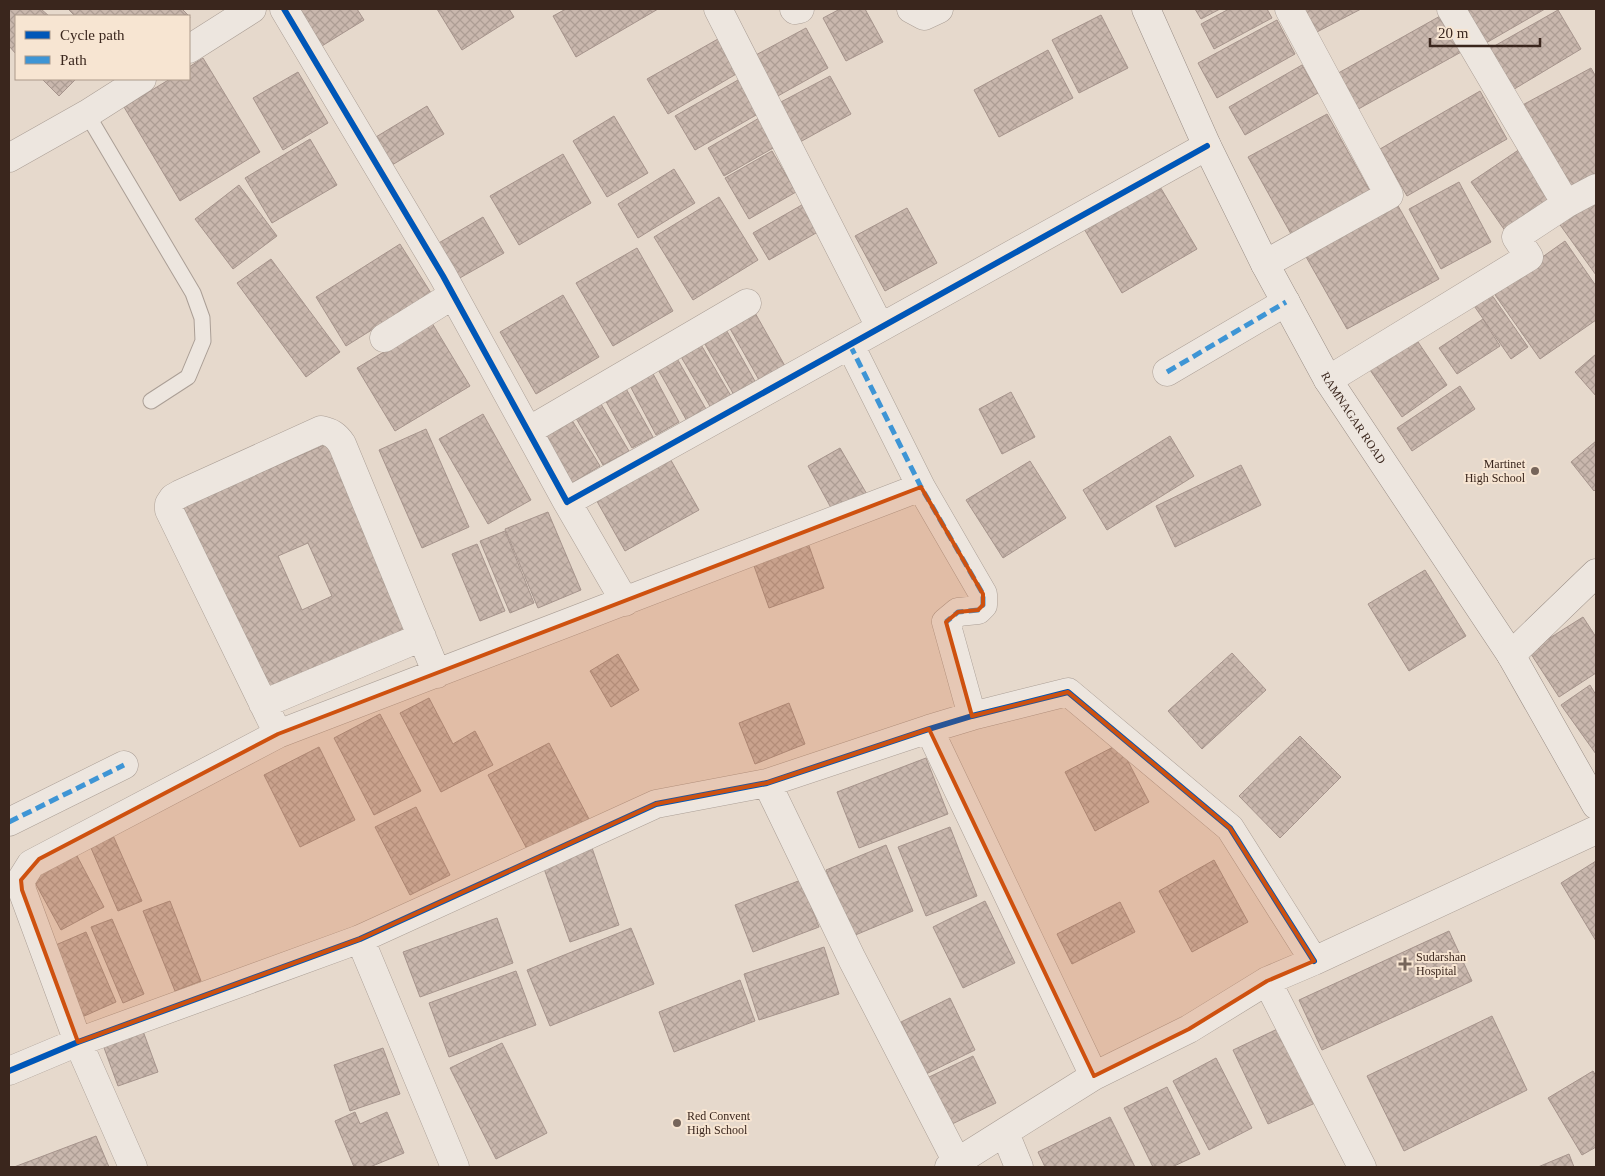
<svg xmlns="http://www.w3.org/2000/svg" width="1605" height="1176" font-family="'Times New Roman',serif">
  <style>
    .building { fill: url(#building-cross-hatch); stroke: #a6948c; fill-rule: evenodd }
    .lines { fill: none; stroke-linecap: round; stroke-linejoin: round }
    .lane-casing { stroke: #ab9f96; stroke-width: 17 }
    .street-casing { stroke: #ab9f96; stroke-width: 29 }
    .secondary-casing { stroke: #9a8e86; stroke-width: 29 }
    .lane { stroke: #ede6df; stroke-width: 15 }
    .street { stroke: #ede6df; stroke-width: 28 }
    .secondary { stroke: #ede6df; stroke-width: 28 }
    .quiet { stroke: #3e95d5; stroke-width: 5; stroke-dasharray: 10 5; stroke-linecap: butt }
    .cycleway-casing { stroke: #f7e5d2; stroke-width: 9 }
    .cycleway { stroke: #0057b8; stroke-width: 6 }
    .marked { fill: #ce510f; fill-opacity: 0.2; stroke: #ce510f; stroke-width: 4; stroke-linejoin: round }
    .poi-dot { fill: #76655a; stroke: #f7e5d2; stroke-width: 2 }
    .labels { text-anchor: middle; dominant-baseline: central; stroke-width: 4; stroke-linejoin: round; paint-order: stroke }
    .street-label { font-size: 12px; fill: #3a261d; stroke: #f7e5d2 }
    .poi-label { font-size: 12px; fill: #3a261d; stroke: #f7e5d2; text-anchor: start }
  </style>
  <defs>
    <pattern id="building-cross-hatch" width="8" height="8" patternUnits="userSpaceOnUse" patternTransform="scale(1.25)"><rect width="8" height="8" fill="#c9b7ad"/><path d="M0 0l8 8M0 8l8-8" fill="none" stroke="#ad9d94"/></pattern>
  </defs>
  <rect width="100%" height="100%" fill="#e6d9cc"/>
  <!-- building -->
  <path class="building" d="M 9,9 L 41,9 L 49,16 L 16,16 L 16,54 L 9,46 Z
    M 68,9 L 182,9 L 190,17 L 189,19 L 189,16 L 75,16 Z
    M 293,9 L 357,9 L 364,20 L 317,49 Z
    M 437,9 L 509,9 L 514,17 L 462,50 Z
    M 566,9 L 658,9 L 576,57 L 553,16 Z
    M 840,9 L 865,9 L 883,42 L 846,61 L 823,18 Z
    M 1195,9 L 1220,9 L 1201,19 Z
    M 1229,9 L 1267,9 L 1272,18 L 1214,49 L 1201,24 Z
    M 1303,9 L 1361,9 L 1315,33 Z
    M 1466,9 L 1545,9 L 1486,43 Z
    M 1558,10 L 1581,49 L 1506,94 L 1482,53 Z
    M 1101,15 L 1128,68 L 1079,93 L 1052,40 Z
    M 1442,15 L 1463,51 L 1353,112 L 1333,76 Z
    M 1277,20 L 1295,54 L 1217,98 L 1198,63 Z
    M 806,28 L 828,68 L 776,97 L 754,56 Z
    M 718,39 L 738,73 L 668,114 L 647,79 Z
    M 1048,50 L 1073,98 L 999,137 L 974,90 Z
    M 203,58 L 260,152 L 180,201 L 124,107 L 170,79 L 189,79 L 189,67 Z
    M 1302,65 L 1318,93 L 1245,135 L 1229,107 Z
    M 1591,68 L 1596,77 L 1596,174 L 1564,192 L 1517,108 Z
    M 298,72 L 328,123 L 283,150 L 253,98 Z
    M 745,76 L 765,110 L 695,150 L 675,116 Z
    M 830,76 L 851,114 L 800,142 L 779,103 Z
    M 42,79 L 76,79 L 59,96 Z
    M 1480,91 L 1507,139 L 1407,196 L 1380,149 Z
    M 427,106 L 444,134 L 387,168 L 371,140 Z
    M 766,114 L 782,143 L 724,176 L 708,148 Z
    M 1327,114 L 1370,191 L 1291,234 L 1248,157 Z
    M 614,116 L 648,173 L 607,197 L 573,141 Z
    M 310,139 L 337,185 L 272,223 L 245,178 Z
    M 1520,149 L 1555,203 L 1508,235 L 1471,182 Z
    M 772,151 L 796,192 L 749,219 L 725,178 Z
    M 563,154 L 591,203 L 519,245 L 490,196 Z
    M 674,169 L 695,203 L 638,238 L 618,204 Z
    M 1459,182 L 1491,242 L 1441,269 L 1409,209 Z
    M 239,185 L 277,236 L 233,269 L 195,219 Z
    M 1159,185 L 1197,249 L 1122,293 L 1083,227 Z
    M 1596,196 L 1596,275 L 1558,222 Z
    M 719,197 L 758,260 L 693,300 L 654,237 Z
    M 807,202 L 823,229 L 769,260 L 753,233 Z
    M 1397,204 L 1439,279 L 1347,329 L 1305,255 Z
    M 907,208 L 937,263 L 885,291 L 855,236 Z
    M 483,217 L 504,253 L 458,279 L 437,244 Z
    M 1565,241 L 1596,286 L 1596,320 L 1540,359 L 1493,292 Z
    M 400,244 L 431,293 L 346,346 L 316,297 Z
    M 637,248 L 673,311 L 613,346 L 576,283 Z
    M 271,259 L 340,352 L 306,377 L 237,283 Z
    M 1487,288 L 1528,347 L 1511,359 L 1470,300 Z
    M 563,295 L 599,357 L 536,394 L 500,332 Z
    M 754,311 L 785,366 L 759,380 L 728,325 Z
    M 1483,319 L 1500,346 L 1457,374 L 1439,348 Z
    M 432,323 L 470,386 L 395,431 L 357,368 Z
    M 724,326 L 756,383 L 734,395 L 702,339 Z
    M 1414,336 L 1447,385 L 1402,417 L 1368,367 Z
    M 700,343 L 731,396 L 711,408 L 680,355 Z
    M 1596,354 L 1596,396 L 1575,372 Z
    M 675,355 L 706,409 L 687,421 L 656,366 Z
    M 651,370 L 679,422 L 656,435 L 628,382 Z
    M 624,385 L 653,437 L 632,448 L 603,396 Z
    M 1460,386 L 1475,409 L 1412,451 L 1397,428 Z
    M 1011,392 L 1035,437 L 1002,454 L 979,409 Z
    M 598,399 L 629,451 L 603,465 L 573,413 Z
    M 567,412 L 600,466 L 572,483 L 539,428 Z
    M 483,414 L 531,500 L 488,524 L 439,439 Z
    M 426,429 L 469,527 L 422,548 L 379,450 Z
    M 1170,436 L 1194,476 L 1107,530 L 1083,490 Z
    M 1596,441 L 1596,489 L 1594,491 L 1571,462 Z
    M 331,442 L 414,632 L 266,696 L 183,506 ZM 308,543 L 332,596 L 302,610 L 278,556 Z
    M 840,448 L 868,496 L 835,515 L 808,466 Z
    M 668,455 L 699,510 L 625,551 L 594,496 Z
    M 1030,461 L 1066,518 L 1003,558 L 966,500 Z
    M 1241,465 L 1261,505 L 1175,547 L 1156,506 Z
    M 548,512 L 581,590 L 538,608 L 505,529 Z
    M 505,531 L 534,603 L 510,613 L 480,541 Z
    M 808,543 L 824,588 L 769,608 L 753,563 Z
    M 477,544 L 505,611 L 480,621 L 452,554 Z
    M 1425,570 L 1466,636 L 1409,671 L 1368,604 Z
    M 1583,617 L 1596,637 L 1596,673 L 1559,697 L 1529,651 Z
    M 1232,653 L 1266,690 L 1202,749 L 1168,711 Z
    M 618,654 L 639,690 L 611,707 L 590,671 Z
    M 1590,685 L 1596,695 L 1596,754 L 1561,705 Z
    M 429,698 L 453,744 L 475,731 L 493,765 L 441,792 L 400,713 Z
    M 789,703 L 805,744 L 755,764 L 739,723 Z
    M 380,714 L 421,791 L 374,815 L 334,738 Z
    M 1300,736 L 1341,777 L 1280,838 L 1239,796 Z
    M 549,743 L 589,819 L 528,851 L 488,775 Z
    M 1119,744 L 1149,802 L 1095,831 L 1065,772 Z
    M 319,747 L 355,820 L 300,847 L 264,775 Z
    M 926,758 L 948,814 L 859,848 L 837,792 Z
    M 416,807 L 450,875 L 410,895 L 375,827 Z
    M 950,827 L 977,896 L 926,916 L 898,847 Z
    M 111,831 L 142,901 L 118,911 L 88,841 Z
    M 591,845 L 619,925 L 570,942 L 542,863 Z
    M 886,845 L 913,911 L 853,936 L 826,870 Z
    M 76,854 L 104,907 L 61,930 L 32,877 Z
    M 1214,860 L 1248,922 L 1192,952 L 1159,891 Z
    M 1596,861 L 1596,941 L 1561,883 Z
    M 801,880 L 819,927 L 753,952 L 735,905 Z
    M 170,901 L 201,981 L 175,991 L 143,911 Z
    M 985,901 L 1015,963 L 963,988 L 933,927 Z
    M 1120,902 L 1135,932 L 1072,964 L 1057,934 Z
    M 497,918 L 513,963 L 420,997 L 403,952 Z
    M 112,919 L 144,994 L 123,1003 L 91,927 Z
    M 631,928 L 654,984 L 550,1026 L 527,970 Z
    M 1449,931 L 1472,981 L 1322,1050 L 1299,1000 Z
    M 86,932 L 116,1002 L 82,1017 L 51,947 Z
    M 824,947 L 839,994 L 759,1020 L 744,974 Z
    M 516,971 L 536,1025 L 449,1057 L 429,1003 Z
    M 740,980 L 755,1021 L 674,1052 L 659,1012 Z
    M 950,998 L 975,1050 L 926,1074 L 901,1022 Z
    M 1492,1016 L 1527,1090 L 1404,1151 L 1367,1076 Z
    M 1286,1025 L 1322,1100 L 1268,1124 L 1233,1050 Z
    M 143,1031 L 158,1072 L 118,1086 L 103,1045 Z
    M 502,1043 L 547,1133 L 496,1159 L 450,1068 Z
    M 383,1048 L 400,1094 L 350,1111 L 334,1065 Z
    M 973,1056 L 996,1103 L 950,1125 L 927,1078 Z
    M 1216,1058 L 1252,1128 L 1209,1150 L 1173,1081 Z
    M 1593,1071 L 1596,1076 L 1596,1147 L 1582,1155 L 1548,1098 Z
    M 1167,1087 L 1200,1154 L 1172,1167 L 1153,1167 L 1124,1108 Z
    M 355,1112 L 360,1124 L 387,1112 L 404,1153 L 370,1167 L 354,1167 L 335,1121 Z
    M 1110,1117 L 1135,1167 L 1045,1167 L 1038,1152 Z
    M 96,1136 L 109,1167 L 14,1167 Z
    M 1569,1154 L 1574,1167 L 1538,1167 Z"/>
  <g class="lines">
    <!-- lane casing -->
    <g class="lane-casing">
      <path id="lane" d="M 87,114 L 193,293 L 202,318 L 203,341 L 188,377 L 151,401"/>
    </g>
    <!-- street casing -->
    <g class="street-casing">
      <path id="street" d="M 284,9 L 443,276 L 567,502 L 1207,146
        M 718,9 L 880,327
        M 794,9 L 795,10 L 800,9
        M 911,9 L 924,16 L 939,9
        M 1451,9 L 1566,204
        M 189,49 L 252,9
        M 9,158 L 87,114 L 142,79
        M 1265,264 L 1389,195 L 1289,9
        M 384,338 L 453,295
        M 850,345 L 921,487 L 983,594 L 983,605 L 978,610 L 958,612 L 946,622 L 972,716
        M 1167,372 L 1286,302
        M 1328,380 L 1529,257 L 1516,237 L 1566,204 L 1596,188
        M 528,431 L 747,303
        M 567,502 L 625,602
        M 263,704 L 422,637
        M 929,729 L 1094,1076
        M 278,734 L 169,510 L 169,504 L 173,498 L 180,494 L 321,430 C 331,432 336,435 342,444 L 437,674
        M 767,783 L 852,959 L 957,1162
        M 9,822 L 124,765
        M 360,939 L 455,1167
        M 1267,981 L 1362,1167
        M 9,1071 L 78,1042 L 360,939 L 656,804 L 767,783 L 929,729 L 972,716 L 1068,692 L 1230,828 L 1314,961
        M 1005,1133 L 1019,1167
        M 133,1167 L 78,1042 L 22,890 L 21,880 L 31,864 L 278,734 L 921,487
        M 949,1167 L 1094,1076 L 1189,1029 L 1267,981 L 1314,961 L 1596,830"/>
    </g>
    <!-- secondary casing -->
    <g class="secondary-casing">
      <g id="secondary">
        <path id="s1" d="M 1146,9 L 1207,146 L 1265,264 L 1328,380 L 1511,655 L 1596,805"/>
        <path d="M 1511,655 L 1596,573"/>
      </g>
    </g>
    <!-- lane -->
    <use href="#lane" class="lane"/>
    <!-- street -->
    <use href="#street" class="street"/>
    <!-- secondary -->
    <use href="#secondary" class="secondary"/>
    <!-- quiet -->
    <path class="quiet" d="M 850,345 L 921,487 L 983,594 L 983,605 L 978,610 L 958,612 L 946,622
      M 1167,372 L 1286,302
      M 9,822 L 124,765"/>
    <!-- cycleway casing -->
    <g class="cycleway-casing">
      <path id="cycleway" d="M 284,9 L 443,276 L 567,502 L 1207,146
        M 9,1071 L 78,1042 L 360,939 L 656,804 L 767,783 L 929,729 L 972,716 L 1068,692 L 1230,828 L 1314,961"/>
    </g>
    <!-- cycleway -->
    <use href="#cycleway" class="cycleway"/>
  </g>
  <!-- marked area -->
  <path class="marked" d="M 921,487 L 983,594 L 983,605 L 978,610 L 958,612 L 946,622 L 972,716 L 1068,692 L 1230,828 L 1314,961 L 1267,981 L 1189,1029 L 1094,1076 L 929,729 L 767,783 L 656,804 L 360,939 L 78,1042 L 22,890 L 21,880 L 39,859 L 278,734 Z"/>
  <!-- markers -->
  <g class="poi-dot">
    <circle cx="1535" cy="471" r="5"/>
    <path d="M1402.5 956.5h5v5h5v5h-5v5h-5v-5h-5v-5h5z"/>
    <circle cx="677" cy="1123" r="5"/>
  </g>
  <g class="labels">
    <!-- street labels -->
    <g class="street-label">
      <text stroke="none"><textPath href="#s1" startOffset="459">RAMNAGAR ROAD</textPath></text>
    </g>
    <!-- poi labels -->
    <g class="poi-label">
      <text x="1525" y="464" text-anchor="end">Martinet<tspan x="1525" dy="14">High School</tspan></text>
      <text x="1416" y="957">Sudarshan<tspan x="1416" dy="14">Hospital</tspan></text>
      <text x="687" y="1116">Red Convent<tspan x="687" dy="14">High School</tspan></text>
    </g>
  </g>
  <!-- border -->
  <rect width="1605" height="1176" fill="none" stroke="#3a261d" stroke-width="20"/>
  <!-- legend -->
  <rect x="15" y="15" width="175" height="65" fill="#f7e5d2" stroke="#ab998a"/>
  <rect x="25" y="31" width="25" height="8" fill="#0057b8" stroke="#ab998a"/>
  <text x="60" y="40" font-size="15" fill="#3a261d">Cycle path</text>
  <rect x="25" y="56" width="25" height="8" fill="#3e95d5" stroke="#ab998a"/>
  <text x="60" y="65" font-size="15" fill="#3a261d">Path</text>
  <!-- scale -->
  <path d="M1430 38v8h110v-8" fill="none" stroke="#3a261d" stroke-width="2.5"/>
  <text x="1438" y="38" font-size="15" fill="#3a261d" stroke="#f7e5d2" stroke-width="4" paint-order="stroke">20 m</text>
</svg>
